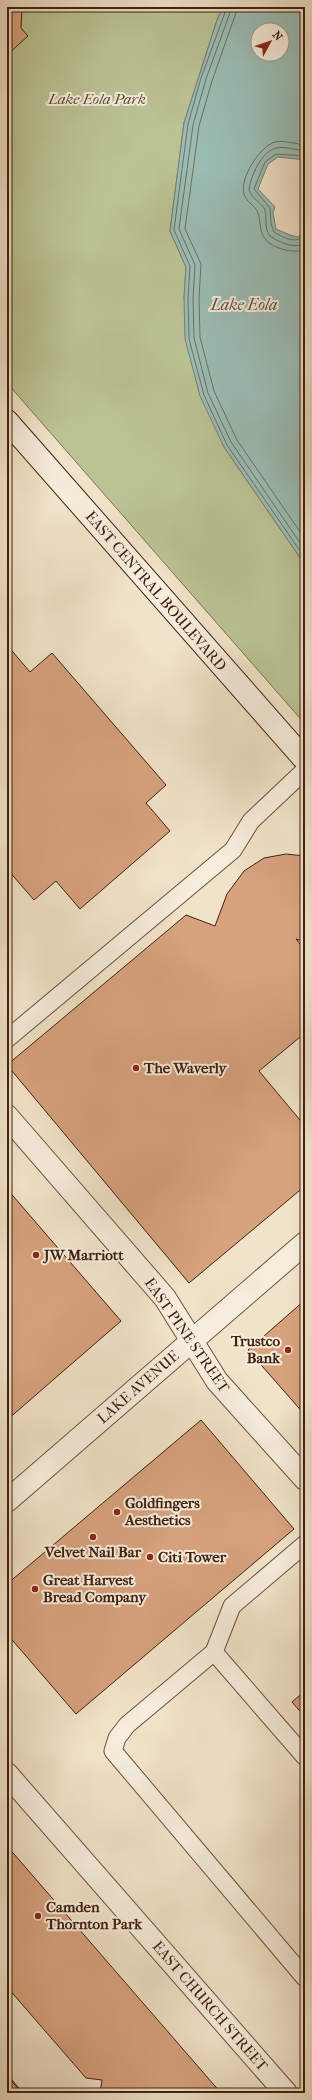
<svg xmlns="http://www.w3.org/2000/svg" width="312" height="2100" font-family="'IM FELL French Canon',serif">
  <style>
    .green { fill: #bbc395; stroke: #7e7252 }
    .water { fill: #9bbeb6; stroke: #777f74; fill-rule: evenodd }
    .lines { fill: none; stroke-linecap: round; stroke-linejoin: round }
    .shore { stroke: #6e6f63; stroke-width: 1 }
    .building { fill: #d7a27e; stroke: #402010 }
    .lane-casing { stroke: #6c513e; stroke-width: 19 }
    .street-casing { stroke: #6c513e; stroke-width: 24 }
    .secondary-casing { stroke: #402010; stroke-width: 24 }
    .lane { stroke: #f6eddc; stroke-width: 17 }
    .street { stroke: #f6eddc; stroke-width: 22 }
    .secondary { stroke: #f6eddc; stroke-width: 22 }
    .poi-dot { fill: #8f2418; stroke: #f6eddc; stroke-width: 1.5 }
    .labels { text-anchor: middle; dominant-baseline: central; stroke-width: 4; stroke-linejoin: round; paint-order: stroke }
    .park-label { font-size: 15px; font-style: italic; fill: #5f4931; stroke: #f6eddc }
    .street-label { font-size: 15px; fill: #402010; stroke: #f6eddc }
    .poi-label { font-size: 15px; font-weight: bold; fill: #402010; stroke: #f6eddc; text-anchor: start }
    .water-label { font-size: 16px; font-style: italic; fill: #5b4f42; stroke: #f6eddc }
  </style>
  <rect width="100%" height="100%" fill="#f1e3c9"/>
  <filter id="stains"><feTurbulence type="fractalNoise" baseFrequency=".005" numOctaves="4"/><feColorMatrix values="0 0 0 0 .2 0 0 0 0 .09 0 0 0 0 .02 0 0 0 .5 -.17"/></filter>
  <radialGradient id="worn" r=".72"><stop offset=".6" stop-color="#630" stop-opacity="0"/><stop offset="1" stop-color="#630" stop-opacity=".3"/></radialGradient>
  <!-- green -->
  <path class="green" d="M 7,7 L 223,7 L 217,20 L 184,123 L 170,231 L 186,267 L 184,298 L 224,447 L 305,565 L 305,724 L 7,383 Z"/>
  <!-- water -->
  <path class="water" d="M 223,7 L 305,7 L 305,160 L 278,157 L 268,164 L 258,189 L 275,207 L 273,213 L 276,229 L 290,235 L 298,237 L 305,231 L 305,565 L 224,447 L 200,396 L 185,339 L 184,298 L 186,267 L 170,231 L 184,123 L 217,20 ZM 258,30 L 282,30 L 282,54 L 258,54 Z"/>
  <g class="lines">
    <!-- shore -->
    <path class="shore" d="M 227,7 L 201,78 L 188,124 L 174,230 L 190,266 L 188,298 L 189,339 L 204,395 L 227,445 L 305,558
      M 232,7 L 206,79 L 193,125 L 179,229 L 195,265 L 193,298 L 194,338 L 208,393 L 231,442 L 305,550
      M 238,7 L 212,81 L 199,126 L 185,229 L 201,264 L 199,298 L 200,337 L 214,391 L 237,440 L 305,539
      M 305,145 C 296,144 284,140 275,142 C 260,146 239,179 244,194 C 246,202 256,206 258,213 C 261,221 259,230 264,237 C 270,248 293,254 305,250
      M 305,151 C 297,150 284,146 276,148 C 261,152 251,176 249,189 C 251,199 262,202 265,210 C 267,219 264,228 270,236 C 279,242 295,250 305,243
      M 305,156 L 276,154 L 265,162 L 254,189 L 270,208 L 271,224 L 274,232 C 284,238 295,244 305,236"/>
  </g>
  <!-- building -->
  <path class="building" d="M 7,7 L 22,7 L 21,28 L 28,36 L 7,55 Z
    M 7,645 L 30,672 L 52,653 L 166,785 L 146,803 L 170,831 L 80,909 L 56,881 L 34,900 L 7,869 Z
    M 286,854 L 305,856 L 305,942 L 296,939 L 305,950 L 305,1033 L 259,1071 L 305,1126 L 305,1186 L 189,1283 L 7,1065 L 186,915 L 215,926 L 227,894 L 244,871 L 264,858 Z
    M 7,1189 L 121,1321 L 7,1420 Z
    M 305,1300 L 305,1415 L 248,1350 Z
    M 201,1420 L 294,1529 L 76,1714 L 7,1634 L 7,1584 Z
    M 305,1691 L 305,1717 L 292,1702 Z
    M 7,1846 L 221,2093 L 100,2093 L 102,2080 L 86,2078 L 7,1987 Z
    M 7,2074 L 23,2093 L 7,2093 Z
    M 7,2076 L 22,2093 L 7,2093 Z"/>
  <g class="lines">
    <!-- lane casing -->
    <g class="lane-casing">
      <path id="lane" d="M 7,1039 L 233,850 L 251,821 L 305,770
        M 305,1544 L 232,1606 L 214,1652 L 127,1725 L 117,1738 L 113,1751 L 305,1978
        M 214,1652 L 305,1757"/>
    </g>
    <!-- street casing -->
    <g class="street-casing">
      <path id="street" d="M 7,1116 L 165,1298 L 217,1381 L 305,1479
        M 7,1501 L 305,1243
        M 7,1774 L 286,2093"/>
    </g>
    <!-- secondary casing -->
    <g class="secondary-casing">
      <path id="secondary" d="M 7,421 L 305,760"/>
    </g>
    <!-- lane -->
    <use href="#lane" class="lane"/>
    <!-- street -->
    <use href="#street" class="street"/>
    <!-- secondary -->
    <use href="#secondary" class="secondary"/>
  </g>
  <!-- markers -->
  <g class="poi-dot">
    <circle cx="136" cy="1068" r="4"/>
    <circle cx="36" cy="1255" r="4"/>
    <circle cx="288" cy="1350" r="4"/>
    <circle cx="117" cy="1512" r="4"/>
    <circle cx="93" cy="1537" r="4"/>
    <circle cx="150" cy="1557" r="4"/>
    <circle cx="35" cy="1589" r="4"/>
    <circle cx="38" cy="1916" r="4"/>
  </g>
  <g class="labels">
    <!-- park labels -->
    <g class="park-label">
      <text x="97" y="99">Lake Eola Park</text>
    </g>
    <!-- street labels -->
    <g class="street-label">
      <text transform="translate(156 591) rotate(49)">EAST CENTRAL BOULEVARD</text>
      <text transform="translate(187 1335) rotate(55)">EAST PINE STREET</text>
      <text transform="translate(138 1387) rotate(-41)">LAKE AVENUE</text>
      <text transform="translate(210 2006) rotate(49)">EAST CHURCH STREET</text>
    </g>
    <!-- poi labels -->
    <g class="poi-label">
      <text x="144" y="1068">The Waverly</text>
      <text x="44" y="1255">JW Marriott</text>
      <text x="280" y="1341" text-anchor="end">Trustco<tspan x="280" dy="17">Bank</tspan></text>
      <text x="125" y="1503">Goldfingers<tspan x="125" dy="17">Aesthetics</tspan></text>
      <text x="93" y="1552" text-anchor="middle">Velvet Nail Bar</text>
      <text x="158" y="1557">Citi Tower</text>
      <text x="43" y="1580">Great Harvest<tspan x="43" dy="17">Bread Company</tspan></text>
      <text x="46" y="1907">Camden<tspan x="46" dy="17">Thornton Park</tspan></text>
    </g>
    <!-- water labels -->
    <g class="water-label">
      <text x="244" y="304">Lake Eola</text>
    </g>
  </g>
  <!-- margin -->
  <rect width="312" height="2100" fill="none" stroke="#f1e3c9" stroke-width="24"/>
  <rect x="8" y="8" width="296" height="2084" fill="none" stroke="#402010" stroke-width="2"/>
  <rect x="12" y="12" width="288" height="2076" fill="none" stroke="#402010"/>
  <!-- north arrow -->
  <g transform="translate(270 42) rotate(50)"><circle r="19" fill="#f6eddc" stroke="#ad9b8a"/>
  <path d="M0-3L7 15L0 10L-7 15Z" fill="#8f2418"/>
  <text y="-6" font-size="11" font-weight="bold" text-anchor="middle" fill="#402010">N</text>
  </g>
  <rect width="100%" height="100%" filter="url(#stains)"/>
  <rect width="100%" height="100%" fill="url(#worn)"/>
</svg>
